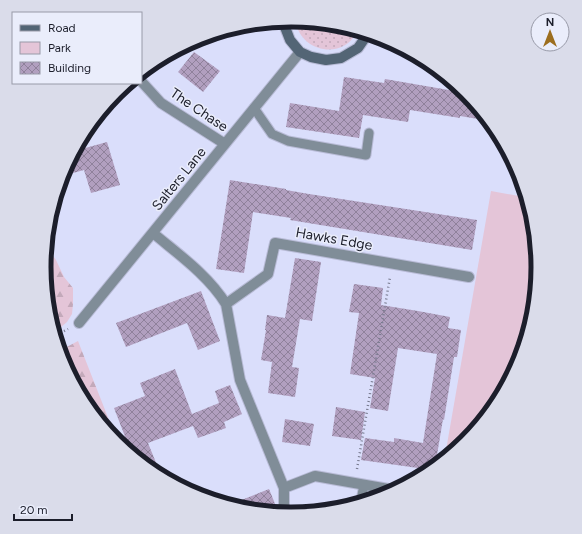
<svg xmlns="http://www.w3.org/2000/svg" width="582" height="534" font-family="Figtree,sans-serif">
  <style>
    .grass { fill: url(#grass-dots) }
    .forest { fill: url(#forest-firs) }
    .park { fill: #e4c5d8 }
    .building { fill: url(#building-cross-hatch) }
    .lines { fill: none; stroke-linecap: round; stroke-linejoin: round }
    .service-casing { stroke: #b8bbd6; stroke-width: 11 }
    .minor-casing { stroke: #b8bbd6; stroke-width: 12 }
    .secondary-casing { stroke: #b8bbd6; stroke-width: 12 }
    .path { stroke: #76798d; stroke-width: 2.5; stroke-dasharray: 1 3; stroke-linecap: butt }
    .service { stroke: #808d98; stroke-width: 9 }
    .minor { stroke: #808d98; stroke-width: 10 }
    .secondary { stroke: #536575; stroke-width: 10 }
    .labels { text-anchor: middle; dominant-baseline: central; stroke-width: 3; stroke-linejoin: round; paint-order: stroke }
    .street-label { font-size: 14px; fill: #1c1e2b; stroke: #eaedfb }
    .rim { fill: none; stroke: #1c1e2b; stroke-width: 5 }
  </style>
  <defs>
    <pattern id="grass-dots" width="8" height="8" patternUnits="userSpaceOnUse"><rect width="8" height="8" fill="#e4c5d8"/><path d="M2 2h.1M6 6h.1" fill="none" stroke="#c3a9ba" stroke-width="1.8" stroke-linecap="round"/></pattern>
    <pattern id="forest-firs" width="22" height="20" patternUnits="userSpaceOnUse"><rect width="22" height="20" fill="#e4c5d8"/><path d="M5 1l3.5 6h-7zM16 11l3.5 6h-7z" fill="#c3a9ba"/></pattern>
    <pattern id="building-cross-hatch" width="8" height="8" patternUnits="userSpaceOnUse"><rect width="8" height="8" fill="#b19fbf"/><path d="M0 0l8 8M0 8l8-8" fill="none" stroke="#8f819b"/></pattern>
  </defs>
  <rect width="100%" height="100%" fill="#dadefb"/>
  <!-- grass -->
  <path class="grass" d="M 296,21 L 356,33 C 342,61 299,51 296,21 Z"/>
  <!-- forest -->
  <path class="forest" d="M 48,249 L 56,260 L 64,277 L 73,288 L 73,304 L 72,314 L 67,322 L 61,327 L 56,328 L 44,267 Z
    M 78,341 L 118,443 L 116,441 L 63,361 L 61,350 Z"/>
  <!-- park -->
  <path class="park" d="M 491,191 L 524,197 L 538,267 L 519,362 L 465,442 L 445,456 Z"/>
  <!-- building -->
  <path class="building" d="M 194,52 L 220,71 L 203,92 L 178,72 Z
    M 344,77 L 384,83 L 385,79 L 466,93 L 484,120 L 460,116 L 460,118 L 410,110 L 408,122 L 363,115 L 359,138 L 286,127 L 290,103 L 339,111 Z
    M 107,142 L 120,185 L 91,193 L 84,170 L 62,176 L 63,172 L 78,150 Z
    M 230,180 L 286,189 L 286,190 L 309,194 L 477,220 L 472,250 L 290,220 L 291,218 L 253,212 L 244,273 L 216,269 Z
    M 295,258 L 321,262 L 312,321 L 300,319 L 292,367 L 299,368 L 295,397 L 268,393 L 272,362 L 261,360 L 266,330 L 265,330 L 267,315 L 285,318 Z
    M 354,284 L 383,288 L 381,305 L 418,311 L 450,317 L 448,328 L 461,330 L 457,357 L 454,357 L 444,420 L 443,419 L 436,461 L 425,469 L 361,460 L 365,438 L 394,442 L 394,438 L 423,443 L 437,354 L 398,348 L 388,411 L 370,408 L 375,378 L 350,374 L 359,313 L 349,312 Z
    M 201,291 L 220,341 L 198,350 L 187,323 L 126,347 L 116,323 Z
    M 175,369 L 192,414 L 219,403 L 215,391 L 230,385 L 242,414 L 224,422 L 226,428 L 198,438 L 193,426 L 148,443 L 159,470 L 131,452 L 114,408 L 145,396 L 140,383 Z
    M 336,407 L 365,412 L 361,440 L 332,436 Z
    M 285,419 L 314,424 L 310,446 L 282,442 Z
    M 269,489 L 278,511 L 234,503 Z"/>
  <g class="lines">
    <!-- service casing -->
    <g class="service-casing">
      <path id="service" d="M 254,108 L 272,134 L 288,141 L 366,155 L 369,133
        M 361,500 L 364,485"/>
    </g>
    <!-- minor casing -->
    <g class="minor-casing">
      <path id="minor" d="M 141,81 L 161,103 L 225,144
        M 153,233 C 178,254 208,275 226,304 L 268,274 L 275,243 L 469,277
        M 226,304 L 240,380 L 284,488 L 284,513
        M 79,323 L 300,52
        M 284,488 L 315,476 L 394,490"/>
    </g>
    <!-- secondary casing -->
    <g class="secondary-casing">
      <path id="secondary" d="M 283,22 L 290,40 L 300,52 L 311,57 L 326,60 L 341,58 L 358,48 L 367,35"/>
    </g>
    <!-- path -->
    <path class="path" d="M 57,335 L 68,329
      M 357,469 L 390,277"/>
    <!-- service -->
    <use href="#service" class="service"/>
    <!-- minor -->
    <use href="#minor" class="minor"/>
    <!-- secondary -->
    <use href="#secondary" class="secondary"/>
  </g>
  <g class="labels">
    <!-- street labels -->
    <g class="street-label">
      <text transform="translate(199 110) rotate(34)">The Chase</text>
      <text transform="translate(179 179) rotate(-51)">Salters Lane</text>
      <text transform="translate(334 239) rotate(10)">Hawks Edge</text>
    </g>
  </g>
  <!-- crop -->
  <path d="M0 0H582V534H0ZM51 267a240 240 0 1 1 480 0a240 240 0 1 1-480 0Z" fill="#dadcea" fill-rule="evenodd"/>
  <path class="rim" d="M51 267a240 240 0 1 1 480 0a240 240 0 1 1-480 0Z"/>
  <!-- legend -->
  <rect x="12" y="12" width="130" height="72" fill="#eaedfb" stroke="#989aa8"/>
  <rect x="20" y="25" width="20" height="6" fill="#536575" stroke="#989aa8"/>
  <text x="48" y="32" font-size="12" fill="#1c1e2b">Road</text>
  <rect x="20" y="42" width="20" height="12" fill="#e4c5d8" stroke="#989aa8"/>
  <text x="48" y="52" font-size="12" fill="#1c1e2b">Park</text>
  <rect x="20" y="62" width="20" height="12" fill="url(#building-cross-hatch)" stroke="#989aa8"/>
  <text x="48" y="72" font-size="12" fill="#1c1e2b">Building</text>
  <!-- north arrow -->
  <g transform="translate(550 32)"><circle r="19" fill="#eaedfb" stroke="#989aa8"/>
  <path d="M0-3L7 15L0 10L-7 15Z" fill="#9c6e1f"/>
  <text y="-6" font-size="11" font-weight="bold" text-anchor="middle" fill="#1c1e2b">N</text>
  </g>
  <!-- scale -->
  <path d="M14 514v6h58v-6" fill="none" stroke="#1c1e2b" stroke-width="2"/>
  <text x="20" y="514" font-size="12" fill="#1c1e2b" stroke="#eaedfb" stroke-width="3" paint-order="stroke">20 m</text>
</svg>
